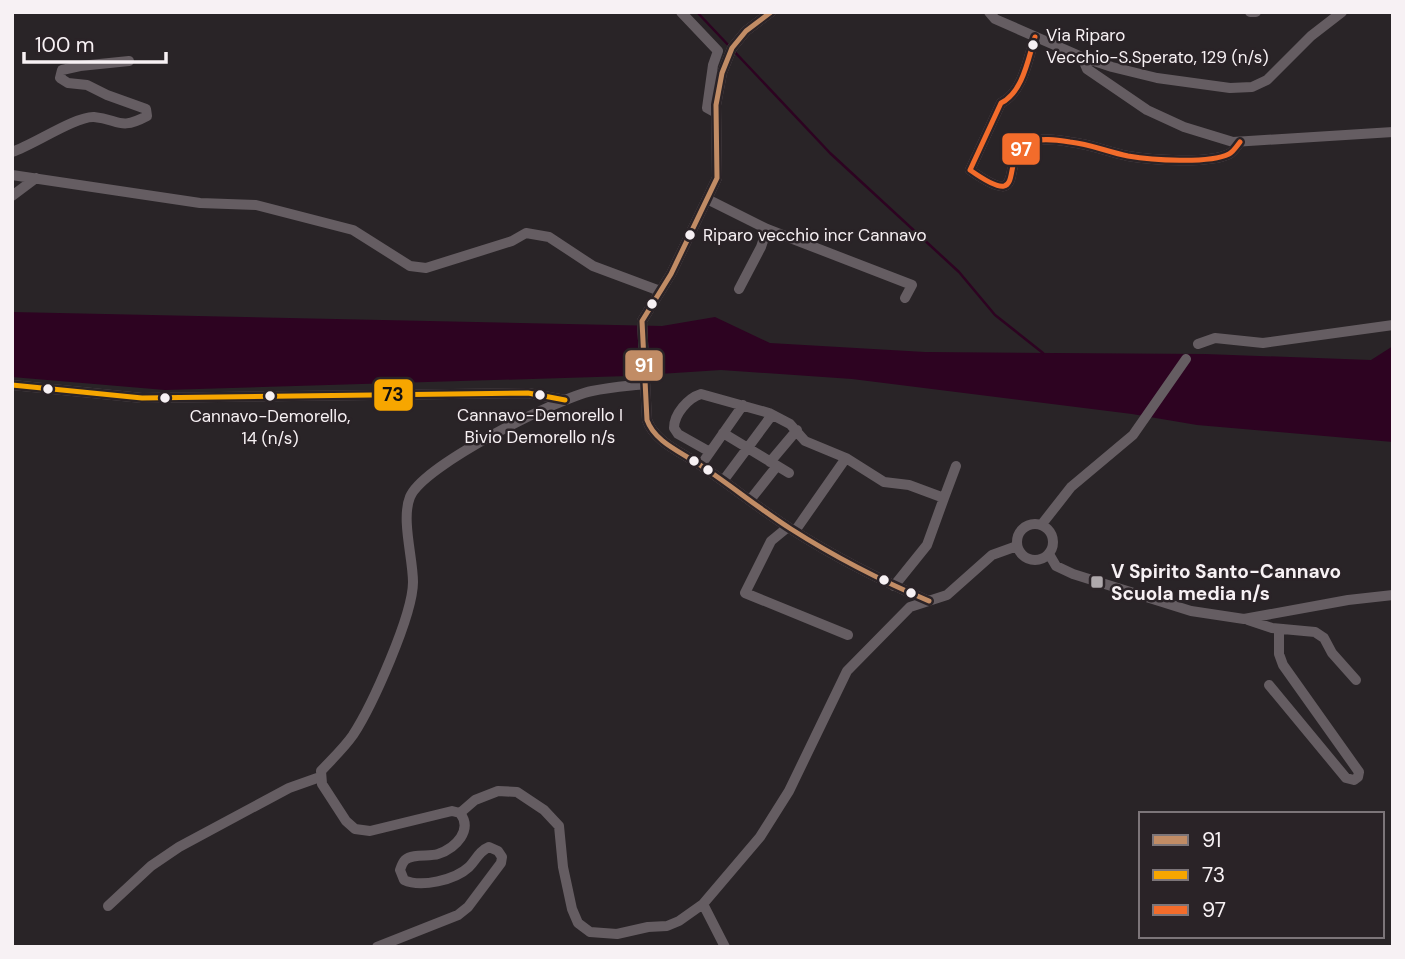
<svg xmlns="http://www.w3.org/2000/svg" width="1405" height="959" font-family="'DM Sans',sans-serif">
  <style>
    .water { fill: #2d0321 }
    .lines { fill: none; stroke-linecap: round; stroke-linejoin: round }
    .stream { stroke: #2d0321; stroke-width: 2.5 }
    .minor { stroke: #655d62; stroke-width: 10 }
    .bus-1-casing { stroke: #2a2327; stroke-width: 10 }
    .bus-2-casing { stroke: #2a2327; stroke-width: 10 }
    .bus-3-casing { stroke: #2a2327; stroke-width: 10 }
    .bus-1 { stroke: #c18c65; stroke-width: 5 }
    .bus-2 { stroke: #f7a600; stroke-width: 5 }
    .bus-3 { stroke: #f36c2b; stroke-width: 5 }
    .bus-dot { fill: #f7f1f4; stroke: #2a2327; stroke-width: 2.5 }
    .poi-dot { fill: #afa9ac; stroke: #2a2327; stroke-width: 2.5 }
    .labels { text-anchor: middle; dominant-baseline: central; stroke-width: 5; stroke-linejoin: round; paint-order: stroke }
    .bus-label { font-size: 17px; fill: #f7f1f4; stroke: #2a2327; text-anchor: start }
    .poi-label { font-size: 19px; font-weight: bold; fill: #f7f1f4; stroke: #2a2327; text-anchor: start }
    .line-badge { stroke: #2a2327; stroke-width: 2.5 }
    .badge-label { font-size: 19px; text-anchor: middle; font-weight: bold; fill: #fff }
    .pale-badge-label { font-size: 19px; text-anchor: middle; font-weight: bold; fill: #111 }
  </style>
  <rect width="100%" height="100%" fill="#292427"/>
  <!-- water -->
  <path class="water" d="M 12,312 L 662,326 L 715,317 L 770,343 L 925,352 L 1205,354 L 1371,360 L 1393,346 L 1393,442 L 1197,425 L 1132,414 L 852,379 L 721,370 L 628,376 L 165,390 L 12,377 Z"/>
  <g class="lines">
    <!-- stream -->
    <path class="stream" d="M 697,12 L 830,153 L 959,272 L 995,315 L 1043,353"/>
    <!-- minor -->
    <path class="minor" d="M 681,12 L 718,51 L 713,65 L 707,108 L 716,113
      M 771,12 L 746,31 L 732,48 L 722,73 L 716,105 L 717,178 L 671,274 L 642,321 L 647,420 C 655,443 684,453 703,467 C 733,487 761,510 791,529 C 835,557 882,581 929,601
      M 989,12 L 995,19 L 1082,57 L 1112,67 L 1157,78 L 1230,88 L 1252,87 L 1267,80 L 1311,36 L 1342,12
      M 1250,12 L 1256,12
      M 1035,37 C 1028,59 1023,92 1001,103 L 970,170 C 1031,213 997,159 1028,143 C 1039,137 1058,140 1070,142 C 1090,144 1108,152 1128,156 C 1151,160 1209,164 1229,154 C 1233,152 1237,146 1240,142
      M 1082,57 L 1087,69 L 1147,110 L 1184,127 L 1233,142 L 1393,132
      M 12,152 C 33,145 76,116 94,117 C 119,119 119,131 147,116 L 146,109 L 107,95 L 87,85 L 68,83 L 60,78 L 62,70 L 80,66 L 129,61
      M 12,175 L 200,203 L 256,205 L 353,230 L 410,266 L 426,268 L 512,241 L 526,233 L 549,237 L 593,266 L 660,291
      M 12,196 L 36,178
      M 707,199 L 767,229 L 912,285 L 905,298
      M 739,289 L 761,247 L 767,229
      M 1198,344 L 1215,338 L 1263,343 L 1393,325
      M 12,385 L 142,398 L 528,393 L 565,400
      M 723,433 L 789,473
      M 710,452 L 678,434 L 674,428 C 674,414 688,398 701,394 L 769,413 L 790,424 L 805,441 L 846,458 L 884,482 L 909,485 L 944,498 L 956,466
      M 770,462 L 797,430
      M 701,465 L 743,405
      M 723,481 L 772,415
      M 750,500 L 777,466
      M1017 542a18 18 0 1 1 36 0a18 18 0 1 1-36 0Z
      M 1042,524 L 1071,487 L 1133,435 L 1186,359
      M 788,527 L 771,541 L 745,593 L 848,635
      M 795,531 L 846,458
      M 1049,554 L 1056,566 L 1073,574 L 1191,611 L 1244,619 L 1348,600 L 1393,595
      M 894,586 L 927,545 L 944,498
      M 1248,620 L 1272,628 L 1315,632 L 1324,638 L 1332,653 L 1356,680
      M 1269,685 L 1346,778 L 1354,780 L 1358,777 L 1359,772 L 1283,665 L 1279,654 L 1279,629
      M 460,813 L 475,800 L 498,791 L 517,792 L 544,810 L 559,826 L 563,867 L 572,909 L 578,923 L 590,932 L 617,934 L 648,927 L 667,926 L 679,921 L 703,904 L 760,837 L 789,791 L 847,671 L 910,607 L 947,595 L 992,555 L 1017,546
      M 703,904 L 725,947
      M 108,906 L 151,866 L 179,847 L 289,788 L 320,777
      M 377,947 L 458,915 L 468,907 L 501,863 L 502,857 L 498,851 L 489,847 C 479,851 476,860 469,867 C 455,880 421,888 404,880 L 400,870 C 401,867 403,862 405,860 C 413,853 429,857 438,854 C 456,848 473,830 460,813 L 452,811 L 370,831 L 355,829 L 346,821 L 322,784 L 321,771 C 332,759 344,748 353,735 C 372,706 413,615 413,582 C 413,558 401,519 410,497 C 423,465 558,398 592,391 C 610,387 628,386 645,384"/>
    <!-- bus-1 casing -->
    <g class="bus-1-casing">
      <path id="bus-1" d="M 771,12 L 746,31 L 732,48 L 722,73 L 716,105 L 717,178 L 671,274 L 642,321 L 647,420 C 655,443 684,453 703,467 C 733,487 761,510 791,529 C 835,557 882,581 929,601"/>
    </g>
    <!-- bus-2 casing -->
    <g class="bus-2-casing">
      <path id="bus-2" d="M 12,385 L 142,398 L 528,393 L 565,400"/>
    </g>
    <!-- bus-3 casing -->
    <g class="bus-3-casing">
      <path id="bus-3" d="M 1035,37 C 1028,59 1023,92 1001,103 L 970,170 C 1031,213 997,159 1028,143 C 1039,137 1058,140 1070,142 C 1090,144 1108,152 1128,156 C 1151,160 1209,164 1229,154 C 1233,152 1237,146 1240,142"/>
    </g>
    <!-- bus-1 -->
    <use href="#bus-1" class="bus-1"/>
    <!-- bus-2 -->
    <use href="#bus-2" class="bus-2"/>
    <!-- bus-3 -->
    <use href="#bus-3" class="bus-3"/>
  </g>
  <!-- markers -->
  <g class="bus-dot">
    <circle cx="1033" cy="45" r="6"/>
    <circle cx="690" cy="235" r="6"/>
    <circle cx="652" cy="304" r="6"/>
    <circle cx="48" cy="389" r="6"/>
    <circle cx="540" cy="395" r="6"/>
    <circle cx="270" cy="396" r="6"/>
    <circle cx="165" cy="398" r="6"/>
    <circle cx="694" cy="461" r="6"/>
    <circle cx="708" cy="470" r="6"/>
    <circle cx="884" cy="580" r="6"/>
    <circle cx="911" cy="593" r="6"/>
  </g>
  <rect class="poi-dot" x="1090" y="575" width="14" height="14" rx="3.5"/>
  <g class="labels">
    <!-- bus labels -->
    <g class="bus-label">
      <text x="1046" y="35">Via Riparo<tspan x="1046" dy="22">Vecchio-S.Sperato, 129 (n/s)</tspan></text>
      <text x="703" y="235">Riparo vecchio incr Cannavo</text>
      <text x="540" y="415" text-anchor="middle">Cannavo-Demorello I<tspan x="540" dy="22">Bivio Demorello n/s</tspan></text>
      <text x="270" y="416" text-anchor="middle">Cannavo-Demorello,<tspan x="270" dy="22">14 (n/s)</tspan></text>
    </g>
    <!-- poi labels -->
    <g class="poi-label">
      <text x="1111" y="571">V Spirito Santo-Cannavo<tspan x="1111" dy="22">Scuola media n/s</tspan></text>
    </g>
  </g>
  <g class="line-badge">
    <rect x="1001" y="132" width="40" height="34" rx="7" fill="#f36c2b"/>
    <rect x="624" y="349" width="40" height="33" rx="7" fill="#c18c65"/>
    <rect x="373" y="378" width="41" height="34" rx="7" fill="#f7a600"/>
  </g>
  <g class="badge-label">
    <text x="1021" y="156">97</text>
    <text x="644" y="372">91</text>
  </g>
  <g class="pale-badge-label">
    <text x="393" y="401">73</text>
  </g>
  <!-- border -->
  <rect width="1405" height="959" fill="none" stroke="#f7f1f4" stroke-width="28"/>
  <!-- legend -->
  <rect x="1139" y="812" width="245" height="126" fill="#2a2327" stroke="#7c7579" stroke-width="2"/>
  <rect x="1153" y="835" width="35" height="10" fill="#c18c65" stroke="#7c7579" stroke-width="2"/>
  <text x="1202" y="847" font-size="21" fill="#f7f1f4">91</text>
  <rect x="1153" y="870" width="35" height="10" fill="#f7a600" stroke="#7c7579" stroke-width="2"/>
  <text x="1202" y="882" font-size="21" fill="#f7f1f4">73</text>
  <rect x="1153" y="905" width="35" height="10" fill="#f36c2b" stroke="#7c7579" stroke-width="2"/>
  <text x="1202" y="917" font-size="21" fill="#f7f1f4">97</text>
  <!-- scale -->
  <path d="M24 52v10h142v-10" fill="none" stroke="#f7f1f4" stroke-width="3.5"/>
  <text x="35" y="52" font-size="21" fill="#f7f1f4" stroke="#2a2327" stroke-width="5" paint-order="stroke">100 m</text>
</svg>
